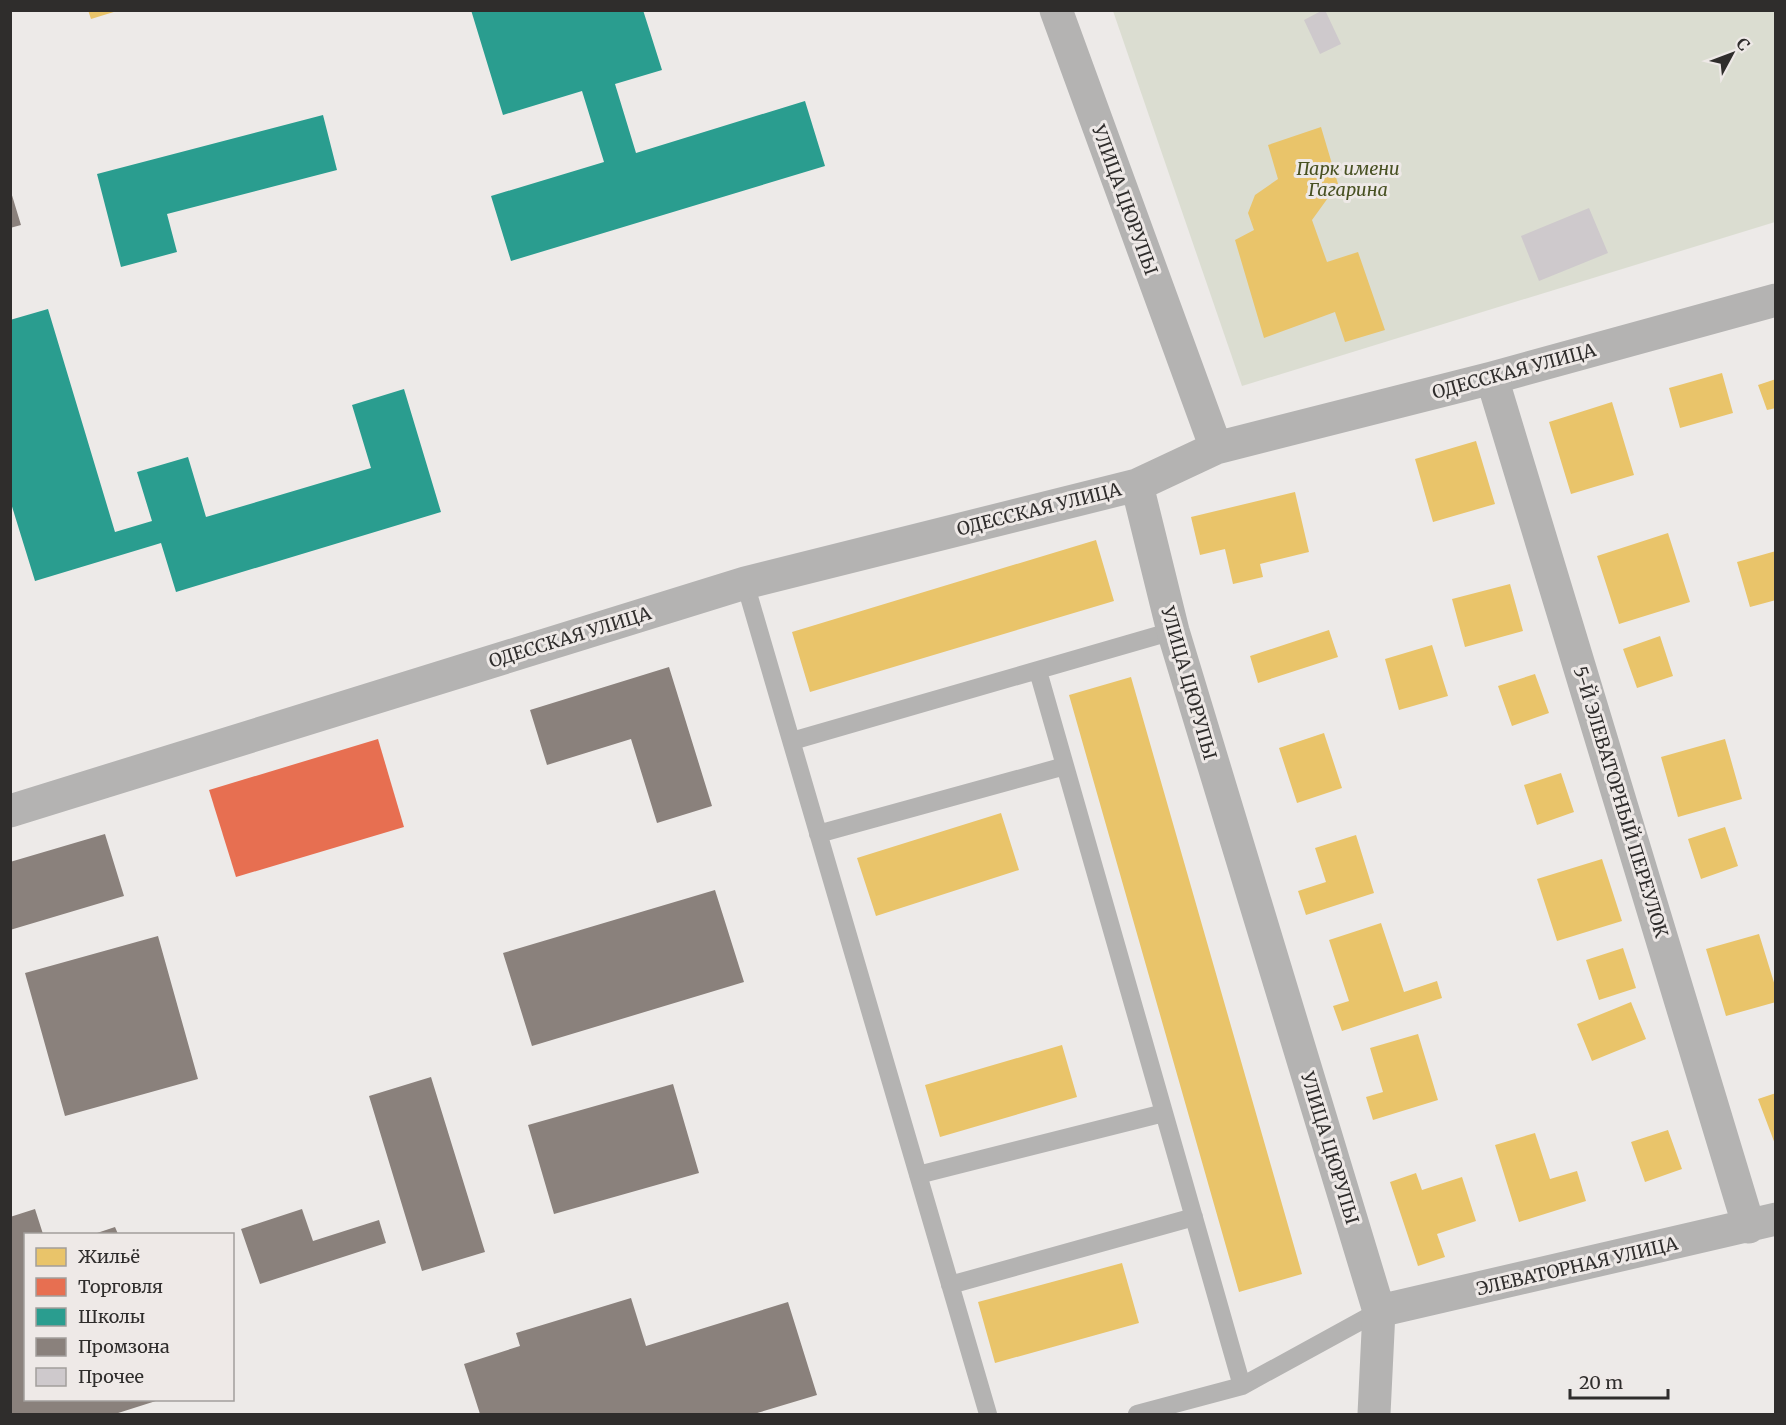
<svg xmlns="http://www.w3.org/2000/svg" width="1786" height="1425" font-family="Merriweather,serif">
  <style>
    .green { fill: #dbddd1 }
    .homes { fill: #e9c46a }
    .shops { fill: #e76f51 }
    .schools { fill: #2a9d8f }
    .industry { fill: #8a817c }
    .building { fill: #cec9cc }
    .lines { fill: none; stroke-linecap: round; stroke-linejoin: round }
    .service { stroke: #b4b3b2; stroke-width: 18 }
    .minor { stroke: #b4b3b2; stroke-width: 33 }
    .labels { text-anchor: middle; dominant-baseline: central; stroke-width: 6; stroke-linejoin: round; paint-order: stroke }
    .park-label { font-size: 18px; font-style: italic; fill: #485122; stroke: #eee9e7 }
    .street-label { font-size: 18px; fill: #2f2d2c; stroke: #eee9e7 }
  </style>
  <rect width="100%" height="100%" fill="#edeae8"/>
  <!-- green -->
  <path class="green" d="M 1113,11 L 1775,11 L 1775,222 L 1242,386 Z"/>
  <!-- homes -->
  <path class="homes" d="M 88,10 L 117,10 L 117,11 L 91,19 Z
    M 1321,127 L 1338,184 L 1312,220 L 1327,262 L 1358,252 L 1385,330 L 1345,342 L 1335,312 L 1264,338 L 1235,240 L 1254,230 L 1248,213 L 1255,195 L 1278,179 L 1268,145 Z
    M 1722,373 L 1733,413 L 1680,428 L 1669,388 Z
    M 1776,379 L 1776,408 L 1767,410 L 1758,385 Z
    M 1612,402 L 1634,475 L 1571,494 L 1549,422 Z
    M 1476,441 L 1495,504 L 1433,522 L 1415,459 Z
    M 1295,492 L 1309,552 L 1260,564 L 1263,577 L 1233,584 L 1225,549 L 1200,555 L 1191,517 Z
    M 1668,533 L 1690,602 L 1619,624 L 1597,556 Z
    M 1096,540 L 1114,601 L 810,692 L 792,632 Z
    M 1776,551 L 1776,600 L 1750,607 L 1737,562 Z
    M 1510,584 L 1523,631 L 1465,647 L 1452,599 Z
    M 1329,630 L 1338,657 L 1258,683 L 1250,656 Z
    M 1660,636 L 1673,676 L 1637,688 L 1623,649 Z
    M 1432,645 L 1448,696 L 1399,710 L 1385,659 Z
    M 1535,674 L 1549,713 L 1512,726 L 1498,686 Z
    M 1131,677 L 1302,1274 L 1239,1292 L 1069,695 Z
    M 1324,733 L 1342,788 L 1297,803 L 1279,748 Z
    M 1725,739 L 1742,799 L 1678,817 L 1661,757 Z
    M 1561,773 L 1574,812 L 1537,825 L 1524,785 Z
    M 1001,813 L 1019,870 L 876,916 L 857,858 Z
    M 1725,827 L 1738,866 L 1701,879 L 1688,839 Z
    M 1356,835 L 1374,893 L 1306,915 L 1298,891 L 1326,882 L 1315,848 Z
    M 1602,859 L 1622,921 L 1557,941 L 1537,879 Z
    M 1381,923 L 1404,992 L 1437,981 L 1442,998 L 1342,1031 L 1333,1006 L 1349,1001 L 1329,940 Z
    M 1759,934 L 1776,989 L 1776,1002 L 1726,1016 L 1706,949 Z
    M 1623,948 L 1636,988 L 1599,1000 L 1586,960 Z
    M 1631,1002 L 1646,1039 L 1592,1061 L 1577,1024 Z
    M 1418,1034 L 1438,1100 L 1373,1120 L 1366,1097 L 1383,1092 L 1370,1048 Z
    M 1062,1045 L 1077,1097 L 940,1137 L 925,1085 Z
    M 1776,1093 L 1776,1144 L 1775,1144 L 1758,1099 Z
    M 1668,1130 L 1682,1169 L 1645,1182 L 1631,1142 Z
    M 1535,1133 L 1550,1179 L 1577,1171 L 1586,1201 L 1519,1222 L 1495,1145 Z
    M 1416,1173 L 1422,1190 L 1462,1177 L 1476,1221 L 1437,1234 L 1445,1257 L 1418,1266 L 1390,1182 Z
    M 1122,1263 L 1139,1323 L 995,1363 L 978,1302 Z"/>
  <!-- shops -->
  <path class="shops" d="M 378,739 L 404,827 L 236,877 L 209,790 Z"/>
  <!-- schools -->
  <path class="schools" d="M 471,10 L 643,10 L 662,70 L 615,84 L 636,153 L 805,101 L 825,166 L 511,261 L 491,196 L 604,162 L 582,91 L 503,115 Z
    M 323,115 L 337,170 L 167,214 L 177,252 L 121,267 L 97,174 Z
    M 48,309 L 115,532 L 152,521 L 137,472 L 188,457 L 206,517 L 371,468 L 352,405 L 404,389 L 441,512 L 176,592 L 161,543 L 35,581 L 10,500 L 10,320 Z"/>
  <!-- industry -->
  <path class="industry" d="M 11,192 L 21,225 L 10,228 L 10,193 Z
    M 669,667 L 712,806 L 657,823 L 631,739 L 547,765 L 530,710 Z
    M 105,834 L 124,896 L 10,930 L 10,862 Z
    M 715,890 L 744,982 L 532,1046 L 503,953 Z
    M 158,936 L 198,1079 L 65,1116 L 25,973 Z
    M 431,1077 L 485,1252 L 422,1271 L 369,1096 Z
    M 673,1084 L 699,1173 L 554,1214 L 528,1125 Z
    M 35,1209 L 43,1234 L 26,1234 L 26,1400 L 159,1400 L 115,1414 L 10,1414 L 10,1217 Z
    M 302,1209 L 313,1241 L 379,1220 L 386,1243 L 260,1284 L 241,1229 Z
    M 115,1227 L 118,1234 L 94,1234 Z
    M 631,1298 L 646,1346 L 788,1302 L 817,1395 L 754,1414 L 480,1414 L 464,1364 L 520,1346 L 516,1333 Z"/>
  <!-- building -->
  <path class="building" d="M 1323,10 L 1325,10 L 1341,44 L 1320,54 L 1304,20 Z
    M 1589,208 L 1608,253 L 1539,281 L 1521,236 Z"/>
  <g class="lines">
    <!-- service -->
    <path class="service" d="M 745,583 L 988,1414
      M 1038,671 L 1242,1386
      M 792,741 L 1173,631
      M 818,834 L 1065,766
      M 918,1175 L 1164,1113
      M 950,1285 L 1194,1217
      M 1137,1414 L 1242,1386 L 1379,1311"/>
    <!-- minor -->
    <path class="minor" d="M 1056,10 L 1216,448
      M 1492,378 L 1749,1227
      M 10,811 L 745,583 L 1137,485
      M 1379,1311 L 1776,1219
      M 1374,1414 L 1379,1311 L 1173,631 L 1137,485 L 1216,448 L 1492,378 L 1776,300"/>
  </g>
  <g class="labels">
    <!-- park labels -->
    <g class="park-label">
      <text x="1348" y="168">Парк имени<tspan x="1348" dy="21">Гагарина</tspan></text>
    </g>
    <!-- street labels -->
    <g class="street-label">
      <text transform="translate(1125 200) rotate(70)">УЛИЦА ЦЮРУПЫ</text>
      <text transform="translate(1514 371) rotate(-15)">ОДЕССКАЯ УЛИЦА</text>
      <text transform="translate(1039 509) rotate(-14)">ОДЕССКАЯ УЛИЦА</text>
      <text transform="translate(570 637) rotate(-17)">ОДЕССКАЯ УЛИЦА</text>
      <text transform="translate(1189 683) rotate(74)">УЛИЦА ЦЮРУПЫ</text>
      <text transform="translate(1621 802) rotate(73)">5-Й ЭЛЕВАТОРНЫЙ ПЕРЕУЛОК</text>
      <text transform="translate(1330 1148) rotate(73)">УЛИЦА ЦЮРУПЫ</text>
      <text transform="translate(1577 1266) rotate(-13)">ЭЛЕВАТОРНАЯ УЛИЦА</text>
    </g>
  </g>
  <!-- border -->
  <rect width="1786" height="1425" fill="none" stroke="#2f2d2c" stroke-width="24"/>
  <!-- legend -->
  <rect x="24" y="1233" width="210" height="168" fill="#eee9e7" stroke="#a29e9c" stroke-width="1.5"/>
  <rect x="36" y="1248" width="30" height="18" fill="#e9c46a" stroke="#a29e9c" stroke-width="1.5"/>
  <text x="78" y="1263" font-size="18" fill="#2f2d2c">Жильё</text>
  <rect x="36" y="1278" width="30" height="18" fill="#e76f51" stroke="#a29e9c" stroke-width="1.5"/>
  <text x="78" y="1293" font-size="18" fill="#2f2d2c">Торговля</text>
  <rect x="36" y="1308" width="30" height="18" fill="#2a9d8f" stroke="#a29e9c" stroke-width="1.5"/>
  <text x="78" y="1323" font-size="18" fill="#2f2d2c">Школы</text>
  <rect x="36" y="1338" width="30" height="18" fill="#8a817c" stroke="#a29e9c" stroke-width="1.5"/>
  <text x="78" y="1353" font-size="18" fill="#2f2d2c">Промзона</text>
  <rect x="36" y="1368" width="30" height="18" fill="#cec9cc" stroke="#a29e9c" stroke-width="1.5"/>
  <text x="78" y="1383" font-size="18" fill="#2f2d2c">Прочее</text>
  <!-- north arrow -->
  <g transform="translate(1732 54) rotate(49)" stroke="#eee9e7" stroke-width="4.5" paint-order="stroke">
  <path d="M0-4.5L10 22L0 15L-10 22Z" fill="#2f2d2c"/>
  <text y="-9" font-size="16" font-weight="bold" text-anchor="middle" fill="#2f2d2c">С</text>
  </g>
  <!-- scale -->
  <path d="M1570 1389v9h98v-9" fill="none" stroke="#2f2d2c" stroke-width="3"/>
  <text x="1579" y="1389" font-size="18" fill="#2f2d2c" stroke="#eee9e7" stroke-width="4.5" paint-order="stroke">20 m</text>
</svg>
